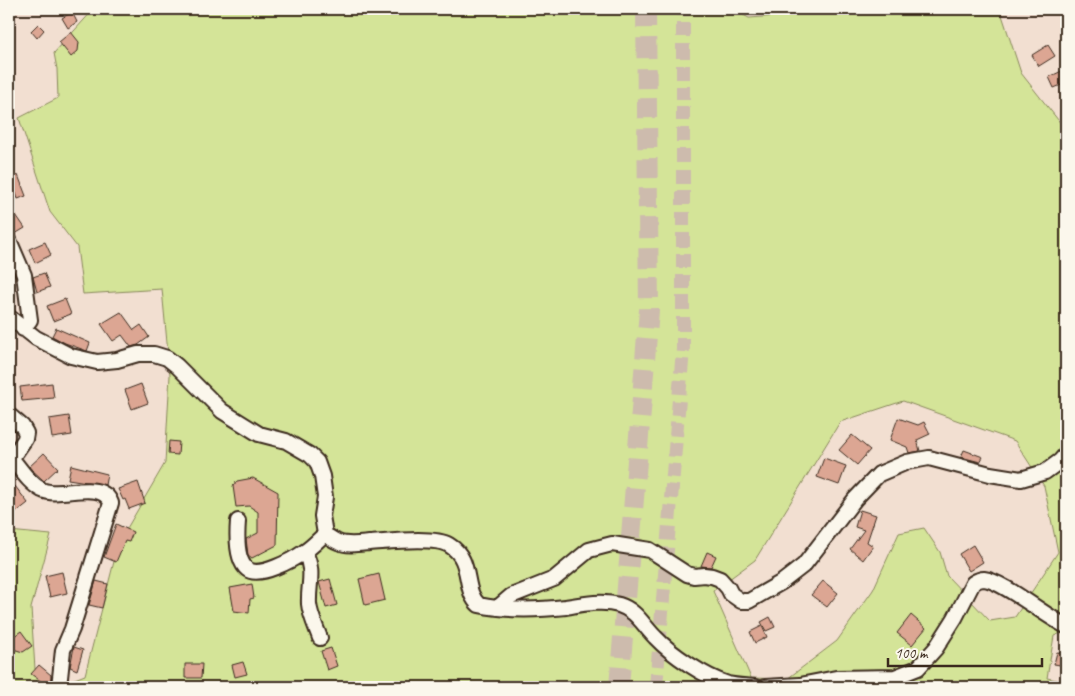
<svg xmlns="http://www.w3.org/2000/svg" width="1075" height="696" font-family="Caveat,sans-serif">
  <style>
    .green { fill: #d4e498; stroke: #88875b; fill-rule: evenodd }
    .building { fill: #dca693; stroke: #3b2a1e }
    .lines { fill: none; stroke-linecap: round; stroke-linejoin: round }
    .minor-tunnel { stroke: #cdbbad; stroke-width: 14; stroke-dasharray: 14 7; stroke-linecap: butt }
    .highway-tunnel { stroke: #cdbbad; stroke-width: 20; stroke-dasharray: 20 10; stroke-linecap: butt }
    .minor-casing { stroke: #3b2a1e; stroke-width: 18 }
    .minor { stroke: #fbf7ec; stroke-width: 14 }
  </style>
  <rect width="100%" height="100%" fill="#f2dfd1"/>
  <filter id="ink" filterUnits="userSpaceOnUse"><feTurbulence type="fractalNoise" baseFrequency=".02" numOctaves="2"/><feDisplacementMap in="SourceGraphic" scale="10" xChannelSelector="R" yChannelSelector="G"/><feConvolveMatrix kernelMatrix="1 2 1 2 8 2 1 2 1" color-interpolation-filters="sRGB"/></filter>
  <g filter="url(#ink)">
    <!-- green -->
    <path class="green" d="M 94,9 L 732,9 L 749,18 L 792,15 L 794,9 L 1000,9 L 1021,73 L 1066,130 L 1066,631 L 1054,636 L 1047,678 L 1066,682 L 1066,687 L 9,687 L 9,531 L 51,535 L 31,608 L 35,669 L 59,685 L 85,675 L 119,542 L 165,463 L 170,375 L 162,289 L 83,294 L 77,247 L 50,212 L 19,118 L 58,98 L 57,69 L 54,53 ZM 903,401 L 1015,441 L 1044,486 L 1058,552 L 1015,617 L 990,621 L 947,576 L 940,552 L 924,528 L 899,533 L 873,590 L 837,641 L 787,679 L 751,678 L 713,591 L 755,560 L 840,422 Z"/>
    <!-- building -->
    <path class="building" d="M 72,12 L 77,22 L 68,28 L 62,18 Z
      M 38,24 L 44,30 L 37,38 L 31,31 Z
      M 71,32 L 79,42 L 78,51 L 71,57 L 59,42 Z
      M 1048,45 L 1055,56 L 1039,66 L 1032,55 Z
      M 1064,70 L 1066,76 L 1066,83 L 1054,88 L 1049,77 Z
      M 18,175 L 26,196 L 18,199 L 16,193 L 9,196 L 9,178 Z
      M 14,212 L 25,228 L 15,234 L 9,225 L 9,215 Z
      M 45,242 L 51,255 L 35,263 L 29,249 Z
      M 44,273 L 50,287 L 37,292 L 33,277 Z
      M 65,299 L 71,314 L 53,321 L 47,306 Z
      M 121,312 L 134,330 L 141,325 L 149,337 L 138,345 L 131,347 L 122,335 L 113,341 L 101,324 Z
      M 56,328 L 90,343 L 87,351 L 65,343 L 52,336 Z
      M 52,383 L 54,398 L 22,401 L 20,387 Z
      M 141,384 L 148,403 L 132,409 L 125,390 Z
      M 69,416 L 72,435 L 52,438 L 49,419 Z
      M 898,418 L 918,425 L 924,422 L 930,434 L 917,440 L 920,451 L 909,453 L 907,447 L 890,440 Z
      M 852,435 L 870,450 L 857,465 L 839,450 Z
      M 169,441 L 179,442 L 178,455 L 168,454 Z
      M 964,450 L 983,457 L 980,462 L 961,457 Z
      M 44,453 L 58,468 L 44,481 L 29,467 Z
      M 824,458 L 846,466 L 839,485 L 817,477 Z
      M 71,465 L 107,474 L 105,485 L 68,479 Z
      M 253,478 L 278,492 L 277,545 L 252,558 L 248,555 L 246,539 L 258,533 L 258,512 L 249,506 L 236,507 L 233,486 L 237,481 Z
      M 138,482 L 145,503 L 129,509 L 125,499 L 123,500 L 118,489 Z
      M 15,486 L 28,503 L 9,518 L 9,491 Z
      M 860,510 L 876,515 L 867,542 L 873,546 L 863,560 L 850,549 L 864,530 L 855,527 Z
      M 116,524 L 133,532 L 129,542 L 125,541 L 116,562 L 104,557 Z
      M 973,545 L 983,562 L 969,571 L 959,554 Z
      M 707,552 L 716,556 L 711,567 L 701,566 Z
      M 62,572 L 67,593 L 50,597 L 45,576 Z
      M 379,574 L 385,600 L 365,605 L 359,579 Z
      M 330,579 L 337,605 L 326,608 L 319,582 Z
      M 96,581 L 108,584 L 102,608 L 89,605 Z
      M 823,581 L 838,593 L 827,607 L 811,595 Z
      M 252,584 L 254,598 L 250,599 L 249,613 L 234,611 L 230,588 Z
      M 911,615 L 926,628 L 912,645 L 897,633 Z
      M 770,617 L 775,627 L 766,631 L 761,622 Z
      M 762,626 L 767,637 L 755,643 L 750,632 Z
      M 21,631 L 32,646 L 23,652 L 13,649 L 9,643 L 9,640 Z
      M 74,647 L 83,650 L 77,670 L 70,667 Z
      M 331,648 L 337,666 L 327,670 L 321,651 Z
      M 1057,652 L 1066,654 L 1066,666 L 1054,664 Z
      M 243,662 L 247,674 L 235,677 L 232,665 Z
      M 185,664 L 202,664 L 201,678 L 185,678 Z
      M 39,665 L 51,675 L 50,685 L 46,685 L 31,674 Z"/>
    <g class="lines">
      <!-- minor-tunnel -->
      <path class="minor-tunnel" d="M 656,687 L 683,349 L 683,9"/>
      <!-- highway-tunnel -->
      <path class="highway-tunnel" d="M 619,687 L 649,310 L 646,9"/>
      <!-- minor casing -->
      <g class="minor-casing">
        <path id="minor" d="M 9,240 L 24,275 L 30,320 L 23,329
          M 9,317 L 36,338 L 71,356 L 97,362 L 117,360 L 138,354 L 154,354 L 167,358 L 177,366 L 222,411 L 259,434 L 286,441 L 310,455 L 317,462 L 322,476 L 325,497 L 322,516 L 325,534 C 329,537 333,540 338,542 C 347,546 359,544 369,543 C 387,542 434,536 449,545 C 474,560 462,590 479,605 C 506,611 538,610 566,607 C 583,604 602,600 619,605 C 636,610 643,625 655,637 C 672,655 705,677 728,684 C 737,686 746,686 755,687
          M 9,415 L 22,426 L 26,433 L 25,439 L 9,462
          M 12,459 C 21,470 29,483 42,490 C 60,499 102,478 111,503 L 72,629 L 63,650 L 59,687
          M 238,521 C 237,534 236,560 247,569 C 259,579 294,559 304,552 C 312,547 318,540 325,534
          M 305,552 C 315,573 308,583 309,604 C 310,615 316,627 320,638
          M 497,608 L 511,596 L 554,579 L 589,550 L 612,544 L 650,550 L 687,574 L 694,576 L 704,575 L 712,576 L 720,579 L 728,588 L 731,594 L 741,601 L 749,601 L 782,582 L 804,565 L 855,499 L 879,474 L 907,462 L 929,458 L 990,474 L 1021,479 L 1045,472 L 1060,461 L 1066,454
          M 765,687 L 800,685 L 836,678 L 895,677 L 918,668 L 936,648 L 955,618 L 973,583 C 976,581 979,579 984,579 C 1003,581 1045,616 1066,626"/>
      </g>
      <!-- minor -->
      <use href="#minor" class="minor"/>
    </g>
  </g>
  <!-- margin -->
  <rect width="1075" height="696" fill="none" stroke="#fbf7ec" stroke-width="30"/>
  <rect x="15" y="15" width="1045" height="666" fill="none" stroke="#3b2a1e" stroke-width="2" filter="url(#ink)"/>
  <!-- scale -->
  <path d="M888 658v8h154v-8" fill="none" stroke="#3b2a1e" stroke-width="2.5"/>
  <text x="895" y="658" font-size="15" fill="#3b2a1e" stroke="#fbf7ec" stroke-width="4" paint-order="stroke">100 m</text>
</svg>
